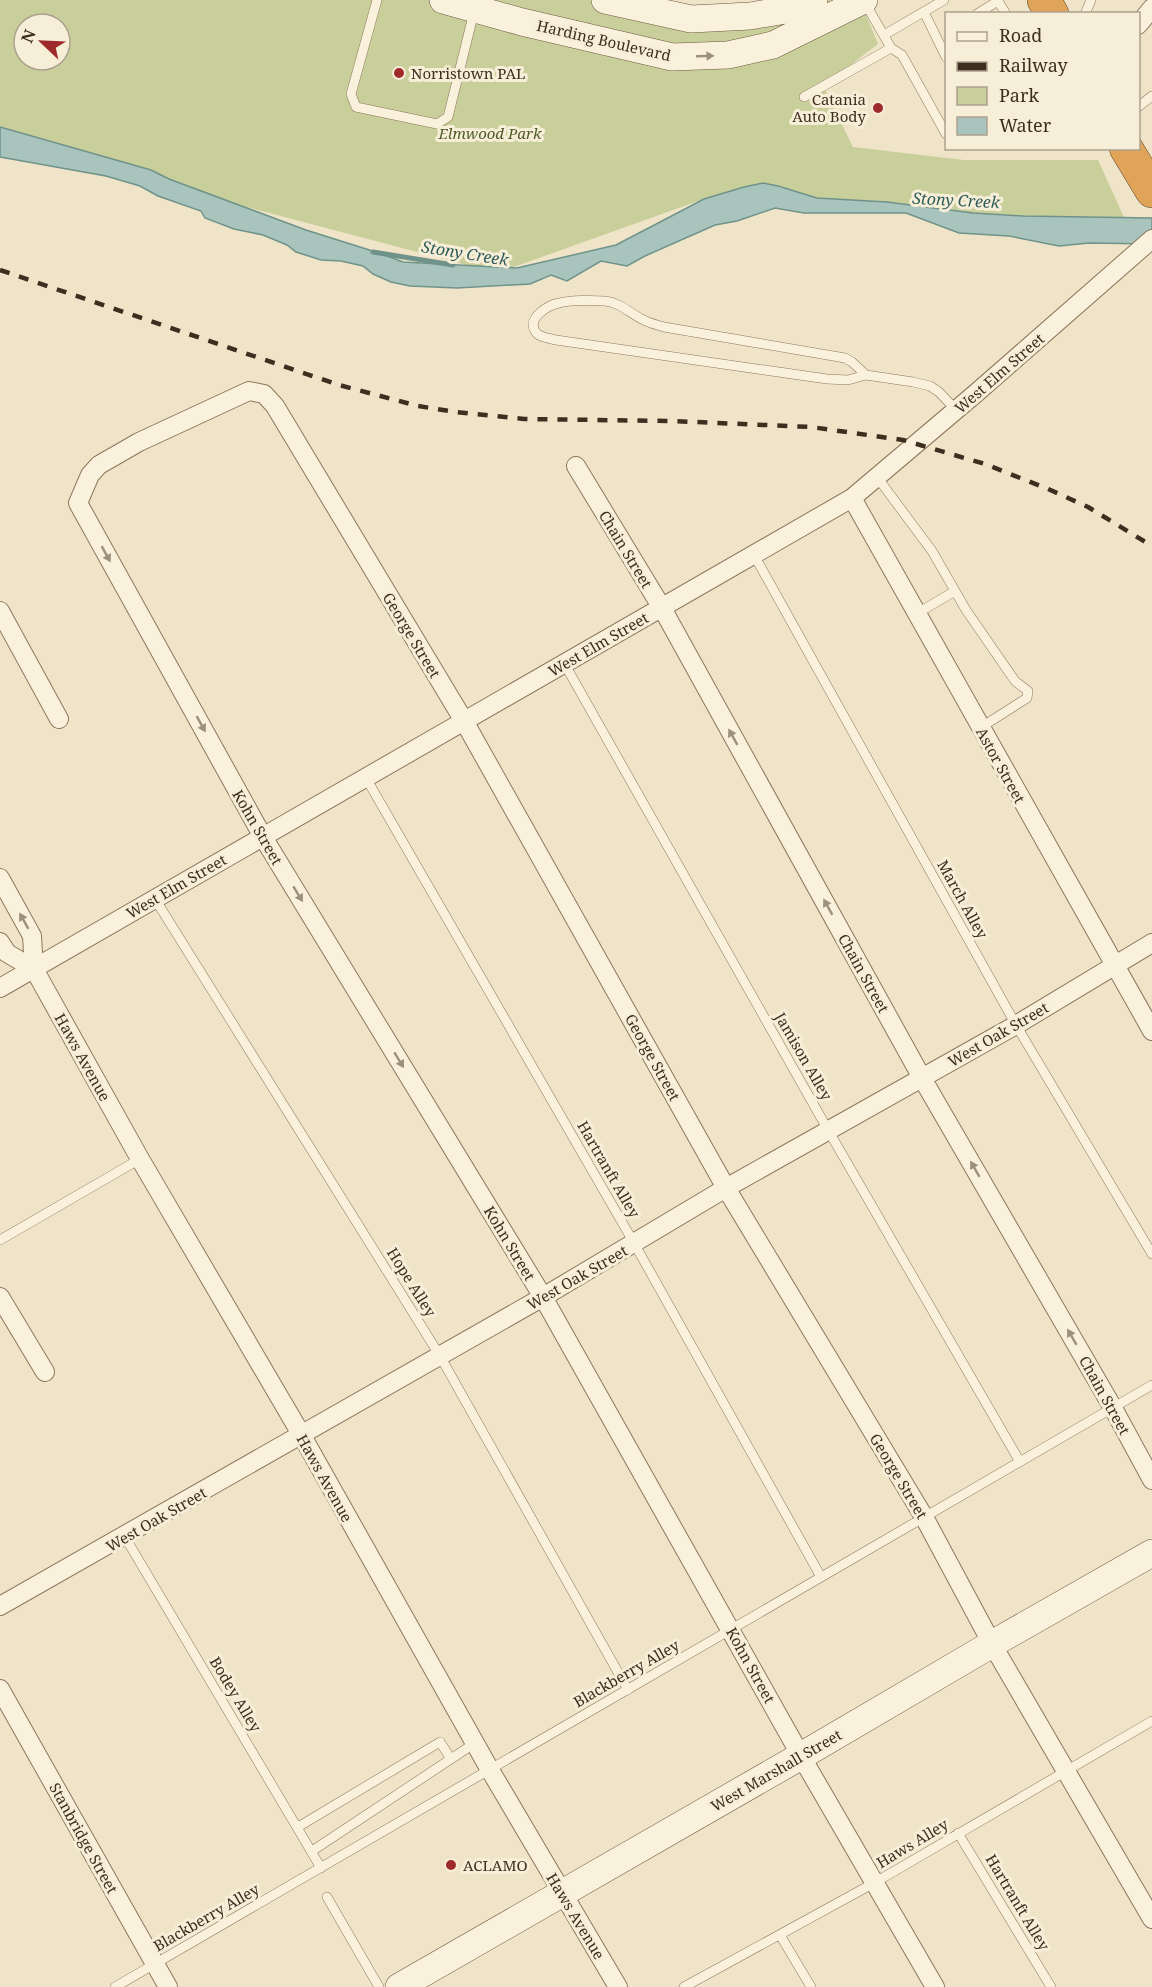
<svg xmlns="http://www.w3.org/2000/svg" width="1152" height="1987" font-family="'Noto Serif',serif">
  <style>
    .green { fill: #c9cf9b; fill-rule: evenodd }
    .water { fill: #a9c4bc; stroke: #6f938a; stroke-width: 1.5 }
    .lines { fill: none; stroke-linecap: round; stroke-linejoin: round }
    .stream { stroke: #6f938a; stroke-width: 5 }
    .lane-casing { stroke: #8d765c; stroke-width: 10 }
    .street-casing { stroke: #8d765c; stroke-width: 20 }
    .secondary-casing { stroke: #6f573f; stroke-width: 28 }
    .highway-casing { stroke: #5b4430; stroke-width: 34 }
    .lane { stroke: #faf1dc; stroke-width: 9 }
    .street { stroke: #faf1dc; stroke-width: 18 }
    .secondary { stroke: #faf1dc; stroke-width: 27 }
    .highway { stroke: #e0a458; stroke-width: 33 }
    .rail { stroke: #3d2e20; stroke-width: 4.5; stroke-dasharray: 10 10; stroke-linecap: butt }
    .oneway { fill: #9c907e }
    .poi-dot { fill: #9e2a2b; stroke: #f7eed8; stroke-width: 2 }
    .labels { text-anchor: middle; dominant-baseline: central; stroke-width: 6; stroke-linejoin: round; paint-order: stroke }
    .street-label { font-size: 15px; fill: #3d2e20; stroke: #f7eed8 }
    .poi-label { font-size: 15px; fill: #3d2e20; stroke: #f7eed8; text-anchor: start }
    .park-label { font-size: 15px; font-style: italic; fill: #4d5a26; stroke: #f7eed8 }
    .water-label { font-size: 16px; font-style: italic; fill: #2f5d5a; stroke: #f7eed8 }
  </style>
  <rect width="100%" height="100%" fill="#f0e4c8"/>
  <!-- green -->
  <path class="green" d="M 0,0 L 633,0 L 750,16 L 801,0 L 860,0 L 878,44 L 823,86 L 853,147 L 964,160 L 1098,160 L 1127,224 L 704,199 L 497,273 L 106,170 L 0,131 ZM 24,24 L 60,24 L 60,60 L 24,60 Z"/>
  <!-- water -->
  <path class="water" d="M 0,127 L 151,170 L 169,179 L 306,230 L 379,253 L 403,262 L 517,268 L 616,245 L 704,199 L 744,187 L 763,183 L 778,186 L 817,198 L 887,202 L 973,213 L 1023,216 L 1152,218 L 1152,244 L 1089,243 L 1059,246 L 1009,236 L 959,233 L 906,213 L 804,213 L 775,208 L 737,221 L 715,225 L 645,256 L 627,266 L 601,261 L 567,281 L 551,275 L 530,284 L 457,288 L 410,286 L 391,282 L 373,274 L 363,266 L 341,261 L 321,260 L 296,252 L 287,245 L 263,235 L 234,229 L 205,218 L 201,211 L 158,196 L 140,186 L 106,176 L 0,157 Z"/>
  <g class="lines">
    <!-- stream -->
    <path class="stream" d="M 373,252 L 453,265"/>
    <!-- lane casing -->
    <g class="lane-casing">
      <path id="lane" d="M 377,0 L 351,94 L 356,107 L 437,124 L 448,117 L 474,12
        M 924,12 L 946,57
        M 977,14 L 998,1 L 1006,14
        M 1085,14 L 1091,0
        M 884,35 L 944,0
        M 891,48 L 902,55 L 946,134
        M 804,97 L 891,48 L 864,1
        M 1138,107 L 1152,96
        M 866,375 L 852,362 L 845,358 L 664,327 C 658,325 652,324 646,321 C 631,315 622,303 605,301 C 593,300 570,300 559,303 C 548,305 527,318 535,331 C 539,338 549,338 556,340 L 827,379 L 848,380 L 866,375 L 913,382 L 930,386 L 939,392 L 956,410
        M 877,477 L 932,551 L 966,610 L 1015,681 L 1028,691 L 1027,698 L 980,728
        M 754,555 L 1016,1025 L 1152,1254
        M 916,614 L 955,591
        M 564,663 L 828,1130 L 1020,1462
        M 366,778 L 634,1243 L 821,1577
        M 155,899 L 440,1356 L 628,1690
        M 0,1240 L 140,1159
        M 125,1537 L 321,1868
        M 298,1827 L 440,1742 L 451,1759
        M 958,1833 L 1051,1987
        M 312,1851 L 475,1743
        M 327,1897 L 379,1987
        M 780,1935 L 811,1987
        M 115,1987 L 1152,1385
        M 684,1987 L 874,1883 L 1152,1721"/>
    </g>
    <!-- street casing -->
    <g class="street-casing">
      <path id="street" d="M 1138,25 L 1152,8
        M 576,466 L 662,608 L 922,1078 L 1113,1408 L 1152,1480
        M 852,498 L 1152,1031
        M 0,611 L 59,719
        M 0,878 L 32,936 L 34,969 L 140,1159 L 301,1434 L 490,1770 L 618,1987
        M 0,942 L 7,953 L 34,969
        M 0,988 L 852,498 L 975,394 L 1152,239
        M 0,1297 L 45,1372
        M 0,1606 L 543,1297 L 726,1188 L 1016,1025 L 1152,943
        M 0,1689 L 168,1987
        M 935,1987 L 801,1756 L 543,1297 L 263,837 L 78,503 L 90,475 L 99,465 L 139,442 L 249,391 L 264,394 L 275,406 L 464,721 L 726,1188 L 924,1517 L 992,1644 L 1152,1919"/>
    </g>
    <!-- secondary casing -->
    <g class="secondary-casing">
      <path id="secondary" d="M 443,0 L 522,22 L 672,57 L 728,55 L 773,45 L 864,0
        M 605,0 L 691,19 L 750,16 L 786,10 L 814,0
        M 399,1987 L 801,1756 L 992,1644 L 1152,1553"/>
    </g>
    <!-- highway casing -->
    <g class="highway-casing">
      <path id="highway" d="M 1044,0 L 1052,14
        M 1126,148 L 1152,191"/>
    </g>
    <!-- lane -->
    <use href="#lane" class="lane"/>
    <!-- street -->
    <use href="#street" class="street"/>
    <!-- secondary -->
    <use href="#secondary" class="secondary"/>
    <!-- highway -->
    <use href="#highway" class="highway"/>
    <!-- rail -->
    <path class="rail" d="M 0,270 L 339,385 L 418,406 L 456,412 L 524,419 L 672,421 L 811,427 L 903,440 L 985,464 L 1048,489 L 1088,507 L 1152,546"/>
  </g>
  <!-- one-way arrows -->
  <defs><path id="oneway-solid" d="M-6-.8H1V-3.2L6.5 0L1 3.2V.8H-6Z" transform="scale(1.5)"/></defs>
  <g class="oneway">
    <use href="#oneway-solid" transform="translate(705 56) rotate(-2)"/>
    <use href="#oneway-solid" transform="translate(106 554) rotate(61)"/>
    <use href="#oneway-solid" transform="translate(201 724) rotate(61)"/>
    <use href="#oneway-solid" transform="translate(733 737) rotate(-119)"/>
    <use href="#oneway-solid" transform="translate(298 894) rotate(59)"/>
    <use href="#oneway-solid" transform="translate(828 907) rotate(-119)"/>
    <use href="#oneway-solid" transform="translate(24 921) rotate(-119)"/>
    <use href="#oneway-solid" transform="translate(399 1060) rotate(59)"/>
    <use href="#oneway-solid" transform="translate(975 1169) rotate(-120)"/>
    <use href="#oneway-solid" transform="translate(1072 1337) rotate(-120)"/>
  </g>
  <!-- markers -->
  <g class="poi-dot">
    <circle cx="399" cy="73" r="6"/>
    <circle cx="878" cy="108" r="6"/>
    <circle cx="451" cy="1865" r="6"/>
  </g>
  <g class="labels">
    <!-- street labels -->
    <g class="street-label">
      <text transform="translate(604 40) rotate(13)">Harding Boulevard</text>
      <text transform="translate(999 373) rotate(-41)">West Elm Street</text>
      <text transform="translate(626 549) rotate(59)">Chain Street</text>
      <text transform="translate(412 635) rotate(59)">George Street</text>
      <text transform="translate(598 644) rotate(-30)">West Elm Street</text>
      <text transform="translate(1001 765) rotate(61)">Astor Street</text>
      <text transform="translate(258 827) rotate(60)">Kohn Street</text>
      <text transform="translate(176 886) rotate(-30)">West Elm Street</text>
      <text transform="translate(963 899) rotate(61)">March Alley</text>
      <text transform="translate(864 973) rotate(61)">Chain Street</text>
      <text transform="translate(998 1034) rotate(-30)">West Oak Street</text>
      <text transform="translate(804 1056) rotate(60)">Jamison Alley</text>
      <text transform="translate(83 1057) rotate(61)">Haws Avenue</text>
      <text transform="translate(653 1057) rotate(61)">George Street</text>
      <text transform="translate(609 1169) rotate(60)">Hartranft Alley</text>
      <text transform="translate(510 1243) rotate(59)">Kohn Street</text>
      <text transform="translate(577 1277) rotate(-30)">West Oak Street</text>
      <text transform="translate(412 1282) rotate(58)">Hope Alley</text>
      <text transform="translate(1105 1395) rotate(61)">Chain Street</text>
      <text transform="translate(899 1476) rotate(59)">George Street</text>
      <text transform="translate(325 1478) rotate(61)">Haws Avenue</text>
      <text transform="translate(156 1519) rotate(-30)">West Oak Street</text>
      <text transform="translate(751 1665) rotate(61)">Kohn Street</text>
      <text transform="translate(626 1673) rotate(-30)">Blackberry Alley</text>
      <text transform="translate(236 1694) rotate(59)">Bodey Alley</text>
      <text transform="translate(776 1770) rotate(-30)">West Marshall Street</text>
      <text transform="translate(84 1838) rotate(61)">Stanbridge Street</text>
      <text transform="translate(912 1843) rotate(-31)">Haws Alley</text>
      <text transform="translate(1018 1902) rotate(59)">Hartranft Alley</text>
      <text transform="translate(576 1916) rotate(59)">Haws Avenue</text>
      <text transform="translate(206 1917) rotate(-30)">Blackberry Alley</text>
    </g>
    <!-- poi labels -->
    <g class="poi-label">
      <text x="411" y="73">Norristown PAL</text>
      <text x="866" y="99" text-anchor="end">Catania<tspan x="866" dy="17">Auto Body</tspan></text>
      <text x="463" y="1865">ACLAMO</text>
    </g>
    <!-- park labels -->
    <g class="park-label">
      <text x="490" y="133">Elmwood Park</text>
    </g>
    <!-- water labels -->
    <g class="water-label">
      <text transform="translate(956 200) rotate(3)">Stony Creek</text>
      <text transform="translate(465 253) rotate(9)">Stony Creek</text>
    </g>
  </g>
  <!-- legend -->
  <rect x="945" y="12" width="195" height="138" fill="#f7eed8" stroke="#ada18e" stroke-width="1.5"/>
  <rect x="957" y="32" width="30" height="9" fill="#faf1dc" stroke="#ada18e" stroke-width="1.5"/>
  <text x="999" y="42" font-size="18" fill="#3d2e20">Road</text>
  <rect x="957" y="62" width="30" height="9" fill="#3d2e20" stroke="#ada18e" stroke-width="1.5"/>
  <text x="999" y="72" font-size="18" fill="#3d2e20">Railway</text>
  <rect x="957" y="87" width="30" height="18" fill="#c9cf9b" stroke="#ada18e" stroke-width="1.5"/>
  <text x="999" y="102" font-size="18" fill="#3d2e20">Park</text>
  <rect x="957" y="117" width="30" height="18" fill="#a9c4bc" stroke="#ada18e" stroke-width="1.5"/>
  <text x="999" y="132" font-size="18" fill="#3d2e20">Water</text>
  <!-- north arrow -->
  <g transform="translate(42 42) rotate(293)"><circle r="28" fill="#f7eed8" stroke="#ada18e" stroke-width="1.5"/>
  <path d="M0-4.5L10 22L0 15L-10 22Z" fill="#9e2a2b"/>
  <text y="-9" font-size="16" font-weight="bold" text-anchor="middle" fill="#3d2e20">N</text>
  </g>
</svg>
